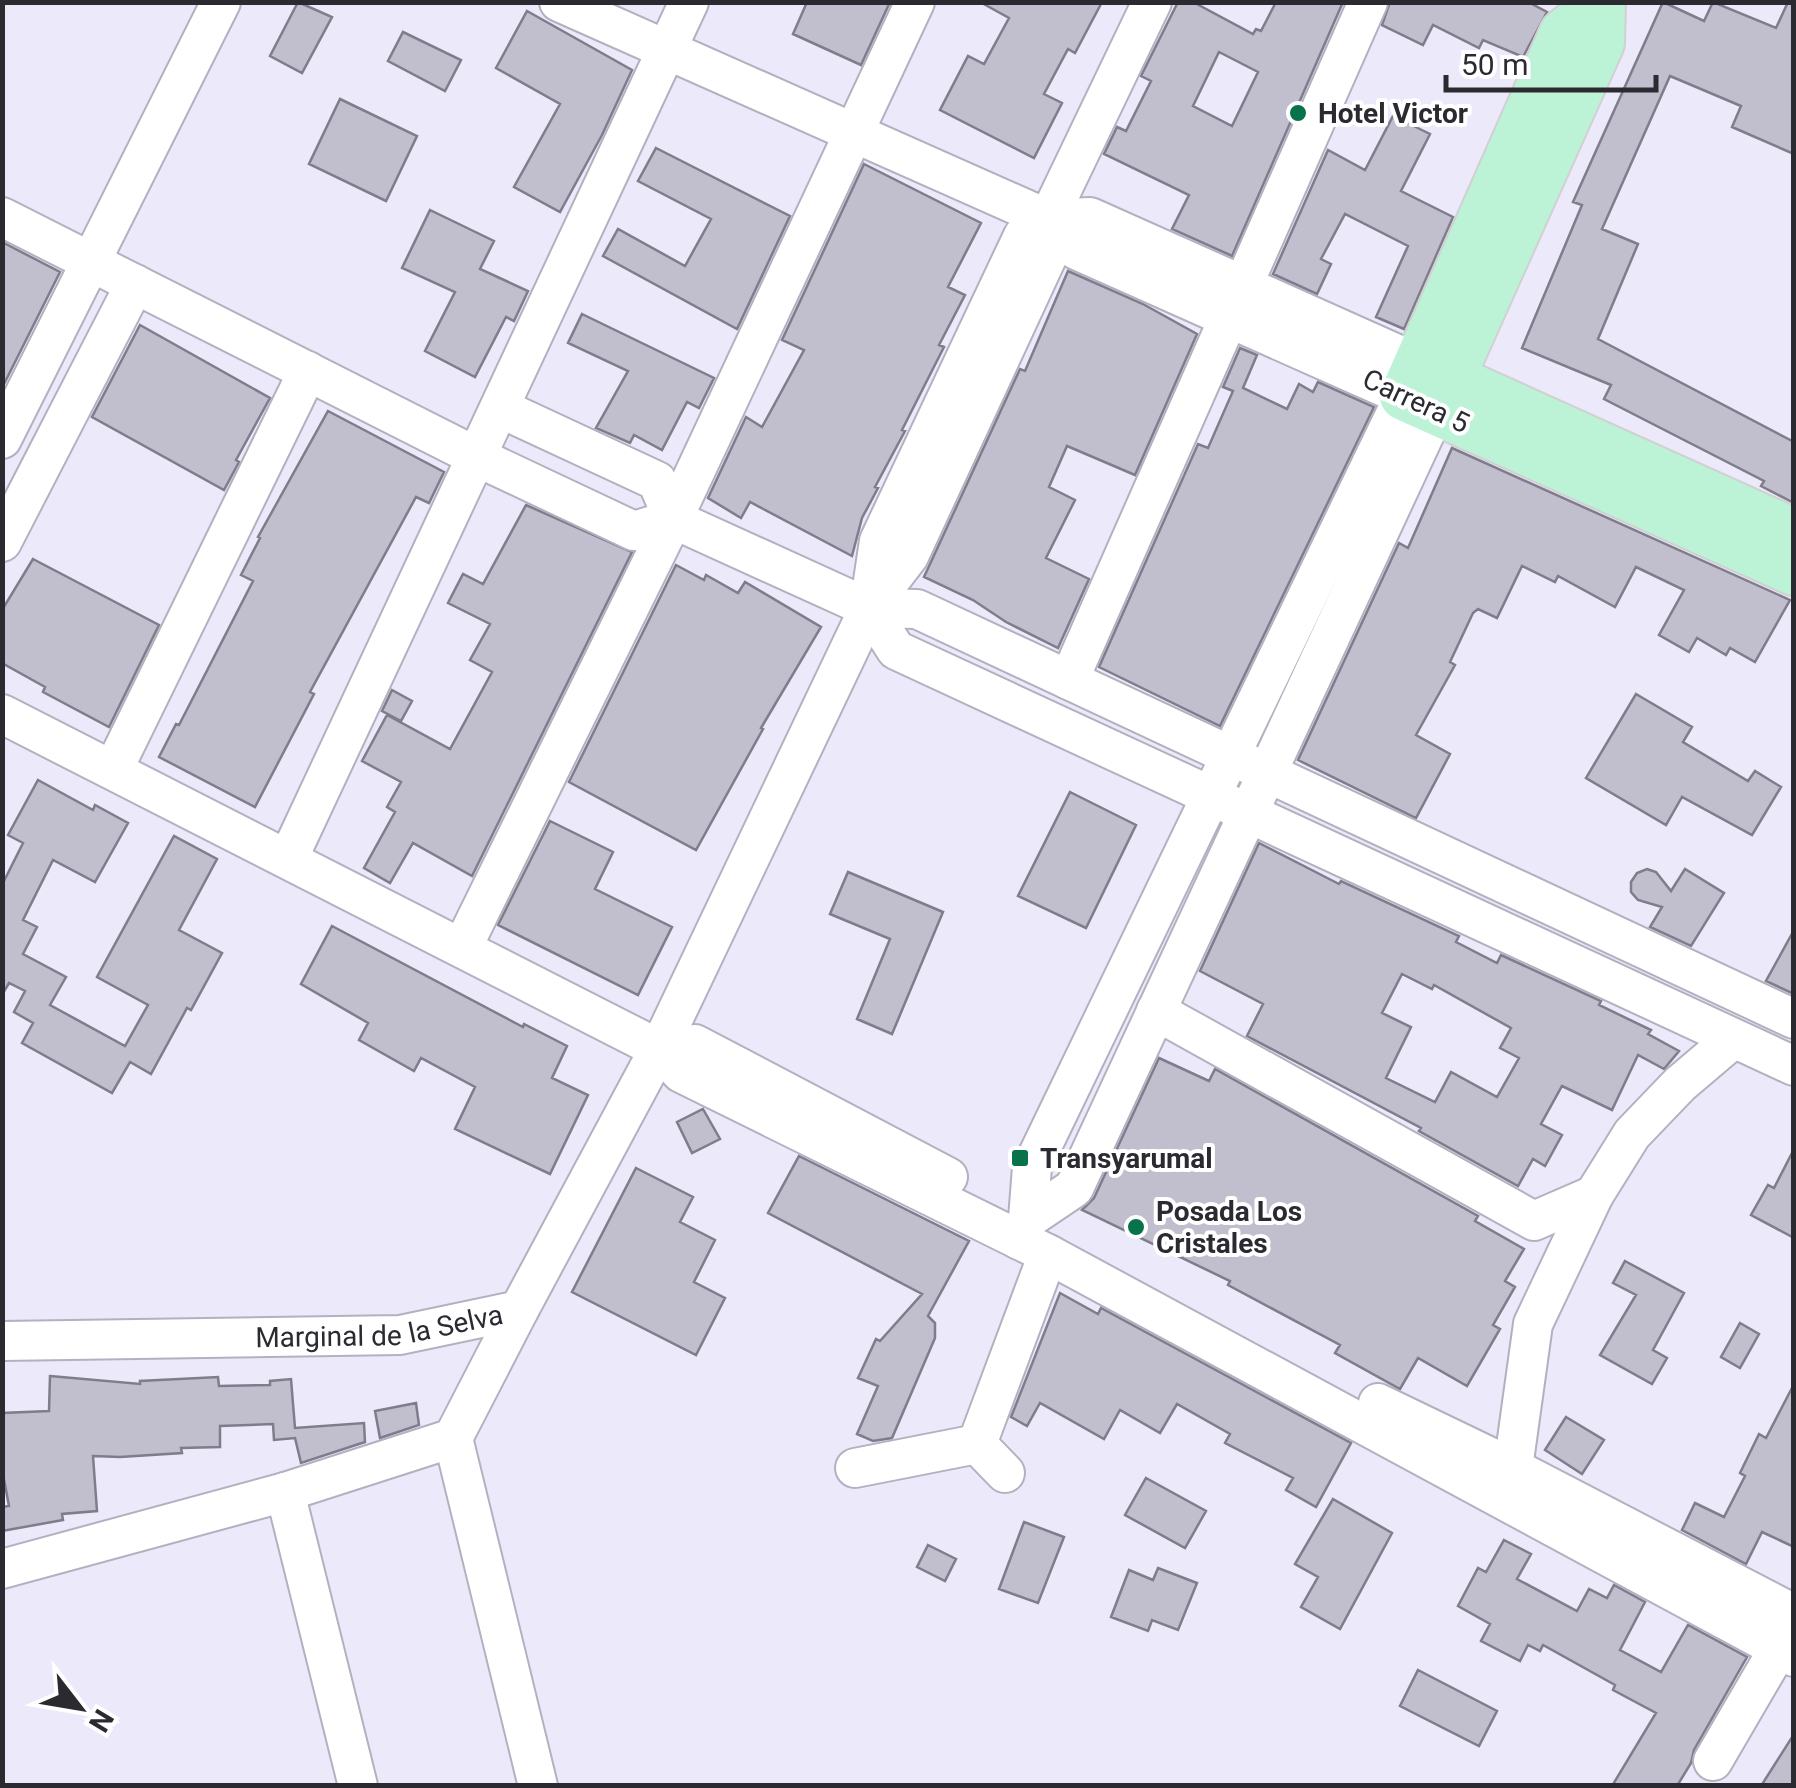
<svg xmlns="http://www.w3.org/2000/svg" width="1796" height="1788" font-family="Roboto,sans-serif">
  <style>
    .building { fill: #c1bece; stroke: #7f7c8b; stroke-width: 2.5; fill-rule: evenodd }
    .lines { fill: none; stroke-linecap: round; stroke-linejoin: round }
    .minor-casing { stroke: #b4b0c0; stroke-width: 42 }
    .major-casing { stroke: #d1d0d2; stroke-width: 52 }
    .minor { stroke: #fff; stroke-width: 38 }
    .major { stroke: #bcf3d6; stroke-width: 48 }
    .poi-dot { fill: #08724a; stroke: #fff; stroke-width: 4 }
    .labels { text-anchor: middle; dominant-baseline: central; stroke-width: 8; stroke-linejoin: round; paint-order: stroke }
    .poi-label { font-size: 28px; font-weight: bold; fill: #2c2a31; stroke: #fff; text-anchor: start }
    .street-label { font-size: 28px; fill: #2c2a31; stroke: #fff }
  </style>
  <rect width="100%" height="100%" fill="#ece9fa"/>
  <!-- building -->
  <path class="building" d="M 298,2 L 332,17 L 302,73 L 270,56 Z
    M 807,2 L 890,2 L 861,65 L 793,34 Z
    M 980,2 L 1102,2 L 1075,53 L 1068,49 L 1044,94 L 1062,103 L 1034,158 L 940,110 L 968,56 L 984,64 L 1009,18 Z
    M 1178,2 L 1193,2 L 1253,34 L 1256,29 L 1261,31 L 1276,2 L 1343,2 L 1232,256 L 1172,229 L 1189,195 L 1104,154 L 1117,127 L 1126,131 L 1151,81 L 1141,76 ZM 1219,52 L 1258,72 L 1232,126 L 1193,106 Z
    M 1390,2 L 1528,2 L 1547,12 L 1523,57 L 1483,40 L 1479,48 L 1433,25 L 1423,45 L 1382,25 Z
    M 1663,2 L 1704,21 L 1713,2 L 1776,28 L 1788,2 L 1794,2 L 1794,154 L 1732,127 L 1741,106 L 1670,76 L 1602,229 L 1638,244 L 1598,339 L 1794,442 L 1794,503 L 1761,486 L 1764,481 L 1604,399 L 1611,385 L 1522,348 L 1582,205 L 1573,202 Z
    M 527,11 L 632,70 L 602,135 L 560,212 L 514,187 L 560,104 L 496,68 Z
    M 403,32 L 461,60 L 445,91 L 388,61 Z
    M 340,99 L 417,136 L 386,201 L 309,164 Z
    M 1393,116 L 1430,134 L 1401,191 L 1453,217 L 1404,329 L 1376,317 L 1408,246 L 1345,214 L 1321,259 L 1331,264 L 1317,294 L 1273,274 L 1328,150 L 1365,170 Z
    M 656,148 L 790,216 L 737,329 L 603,256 L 618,229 L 685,266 L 711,219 L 638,181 Z
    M 864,164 L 981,223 L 948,287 L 965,295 L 939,345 L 944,347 L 902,430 L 905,431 L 875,487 L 878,488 L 862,518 L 852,556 L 750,502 L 741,518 L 708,498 L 746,417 L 762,427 L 804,350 L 782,340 Z
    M 430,210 L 494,241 L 480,269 L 528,291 L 514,321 L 506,317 L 475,377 L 425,351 L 455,292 L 402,268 Z
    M 2,242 L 60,272 L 2,388 Z
    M 1068,271 L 1143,304 L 1197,334 L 1135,475 L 1067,446 L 1049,487 L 1075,500 L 1046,558 L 1089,579 L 1058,648 L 1006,622 L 973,600 L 924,577 L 1020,369 L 1025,371 Z
    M 582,314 L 714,378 L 699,408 L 687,402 L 662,450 L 634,435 L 630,443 L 596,428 L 628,371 L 568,343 Z
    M 140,325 L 270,398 L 236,460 L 239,462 L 224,490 L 92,417 Z
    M 1240,348 L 1257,355 L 1243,388 L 1287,409 L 1299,384 L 1313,392 L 1318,382 L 1374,407 L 1220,726 L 1099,667 L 1198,444 L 1208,448 L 1233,391 L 1223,387 Z
    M 328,411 L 444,472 L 429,503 L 416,497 L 310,692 L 314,694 L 255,807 L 159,757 L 176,724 L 179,725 L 253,581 L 241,575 L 260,538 L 258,537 Z
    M 1452,448 L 1790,600 L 1755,662 L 1730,648 L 1726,655 L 1697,638 L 1689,652 L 1659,635 L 1684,590 L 1636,567 L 1615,607 L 1558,576 L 1555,582 L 1522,566 L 1497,618 L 1478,609 L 1473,613 L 1450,662 L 1455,665 L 1416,735 L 1450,754 L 1416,818 L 1298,760 L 1399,543 L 1408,548 Z
    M 526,505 L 632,552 L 472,876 L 413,843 L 390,883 L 364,868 L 395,812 L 387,807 L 401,782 L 362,761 L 387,715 L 450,749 L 492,672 L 470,660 L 490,624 L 448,603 L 463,574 L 483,584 Z
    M 33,559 L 159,625 L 109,727 L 43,692 L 45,687 L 2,663 L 2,610 Z
    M 676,565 L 704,580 L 706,575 L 738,593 L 745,582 L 821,627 L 761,728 L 763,729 L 696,850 L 569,782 Z
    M 392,690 L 412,701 L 401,721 L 382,711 Z
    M 1636,694 L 1692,727 L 1683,742 L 1748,781 L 1755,771 L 1781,787 L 1752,835 L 1682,797 L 1666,825 L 1586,778 Z
    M 38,780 L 93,810 L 95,805 L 128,823 L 95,882 L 53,860 L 23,920 L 37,927 L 23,954 L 66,977 L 50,1005 L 125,1046 L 148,1005 L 97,977 L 174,836 L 217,859 L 179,930 L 222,953 L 191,1010 L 187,1008 L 151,1074 L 130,1062 L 112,1093 L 22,1043 L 33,1023 L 14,1012 L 25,991 L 9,983 L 2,995 L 2,885 L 23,843 L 8,835 Z
    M 1070,792 L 1136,825 L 1086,928 L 1018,896 Z
    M 550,821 L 613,852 L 595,889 L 672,927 L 638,995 L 498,925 Z
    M 1259,843 L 1339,884 L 1341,881 L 1459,936 L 1456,942 L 1497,963 L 1501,955 L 1601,1001 L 1599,1005 L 1651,1030 L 1648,1034 L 1679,1051 L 1664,1069 L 1638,1055 L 1612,1110 L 1562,1086 L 1541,1124 L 1562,1135 L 1545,1166 L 1533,1159 L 1518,1186 L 1419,1131 L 1421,1128 L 1247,1036 L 1263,1004 L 1200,971 ZM 1402,974 L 1432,989 L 1434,985 L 1511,1028 L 1500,1048 L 1519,1058 L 1497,1097 L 1451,1072 L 1435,1102 L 1386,1078 L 1411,1027 L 1382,1013 Z
    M 1647,869 L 1656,872 L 1671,891 L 1685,869 L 1724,893 L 1691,946 L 1650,927 L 1662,907 L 1638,900 L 1631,892 L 1631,882 L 1637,873 Z
    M 848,872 L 943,912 L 892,1034 L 857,1019 L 890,939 L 830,914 Z
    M 332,926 L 523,1027 L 524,1024 L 567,1046 L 552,1078 L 588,1095 L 550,1174 L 455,1129 L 475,1087 L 421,1058 L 414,1071 L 359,1040 L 368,1023 L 301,984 Z
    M 1794,930 L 1794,994 L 1766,981 Z
    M 1159,1058 L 1209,1081 L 1215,1069 L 1478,1216 L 1475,1221 L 1524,1249 L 1505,1281 L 1515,1287 L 1493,1325 L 1500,1329 L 1467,1386 L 1418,1358 L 1400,1389 L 1335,1353 L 1340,1345 L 1228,1285 L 1230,1281 L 1082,1210 L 1094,1198 Z
    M 703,1109 L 720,1139 L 692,1153 L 677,1122 Z
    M 1794,1149 L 1794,1238 L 1751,1215 L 1768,1185 L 1774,1188 Z
    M 799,1156 L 969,1241 L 928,1316 L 935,1323 L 935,1338 L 892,1438 L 873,1441 L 857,1434 L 878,1386 L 858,1378 L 876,1339 L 880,1341 L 922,1294 L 768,1213 Z
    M 636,1168 L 693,1197 L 680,1222 L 715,1240 L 694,1282 L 725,1298 L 696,1355 L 572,1292 Z
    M 1625,1261 L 1684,1293 L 1653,1350 L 1667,1358 L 1652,1384 L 1600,1355 L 1636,1295 L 1613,1283 Z
    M 1060,1293 L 1098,1314 L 1101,1308 L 1351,1443 L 1316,1507 L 1286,1490 L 1293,1478 L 1225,1443 L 1230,1434 L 1177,1404 L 1160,1433 L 1120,1410 L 1104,1439 L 1040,1403 L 1027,1426 L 1011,1417 Z
    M 1740,1323 L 1759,1334 L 1740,1368 L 1721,1357 Z
    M 50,1376 L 140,1384 L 140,1381 L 218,1377 L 219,1386 L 270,1385 L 270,1381 L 291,1379 L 295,1428 L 364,1423 L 365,1442 L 301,1463 L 295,1438 L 274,1440 L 273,1424 L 220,1426 L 220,1447 L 181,1448 L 182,1453 L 120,1457 L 93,1456 L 97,1511 L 62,1514 L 63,1520 L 2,1531 L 2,1507 L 9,1506 L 2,1469 L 2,1413 L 49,1411 Z
    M 1794,1384 L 1794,1547 L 1762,1532 L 1746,1564 L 1682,1530 L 1695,1503 L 1724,1517 L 1745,1476 L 1740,1473 L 1759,1434 L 1766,1438 Z
    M 416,1403 L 419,1425 L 380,1438 L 375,1411 Z
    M 1566,1417 L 1604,1440 L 1582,1474 L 1545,1450 Z
    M 1146,1478 L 1206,1511 L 1185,1548 L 1125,1515 Z
    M 1333,1499 L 1392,1533 L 1340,1629 L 1301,1607 L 1318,1577 L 1295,1564 Z
    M 1024,1522 L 1064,1537 L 1038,1603 L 999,1589 Z
    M 1504,1540 L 1531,1554 L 1517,1579 L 1577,1611 L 1589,1589 L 1607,1598 L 1614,1585 L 1645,1602 L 1620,1650 L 1661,1672 L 1688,1625 L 1747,1657 L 1694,1750 L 1691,1763 L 1677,1786 L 1612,1786 L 1656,1713 L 1613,1690 L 1615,1685 L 1543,1645 L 1540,1651 L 1528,1645 L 1520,1661 L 1481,1641 L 1490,1624 L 1458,1606 L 1478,1568 L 1486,1572 Z
    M 928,1545 L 956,1559 L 945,1581 L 917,1567 Z
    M 1158,1568 L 1197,1583 L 1178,1630 L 1152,1620 L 1148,1631 L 1111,1617 L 1129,1570 L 1153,1580 Z
    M 1418,1670 L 1497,1711 L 1479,1746 L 1400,1706 Z
    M 1794,1734 L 1794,1786 L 1761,1786 Z"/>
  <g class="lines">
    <!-- minor casing -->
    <g class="minor-casing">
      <g id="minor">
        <path d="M 559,2 L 1048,219 L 1076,250 L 1404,396 L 1032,1167 L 1028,1219 L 1019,1240"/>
        <path d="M 1152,2 L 1048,219 L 1023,236 L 879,541 L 869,608 L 896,650 L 1794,1066"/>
        <path d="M 2,217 L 477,457 L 634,531 L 673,519 L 657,481 L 500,408"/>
        <path d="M 1048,219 L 1090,217 L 1417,363"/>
        <path d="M 2,439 L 221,2"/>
        <path d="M 673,519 L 869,608 L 917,609 L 1794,1019"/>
        <path d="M 2,542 L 135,284"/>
        <path d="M 1069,680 L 1368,2"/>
        <path d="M 2,714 L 659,1049 L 681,1073 L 1048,1254 L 1794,1657"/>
        <path d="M 113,770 L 308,371"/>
        <path d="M 288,859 L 689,2"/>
        <path d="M 462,948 L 673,519 L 915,2"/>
        <path d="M 1156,1011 L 1534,1221 L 1594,1195"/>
        <path d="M 659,1049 L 695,1044 L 948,1177"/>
        <path d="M 1028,1219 L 1074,1188 L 1436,410"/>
        <path id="s1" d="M 2,1341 L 400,1335 L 519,1310 L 659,1049 L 869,608 L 909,556 L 1050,251 L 1048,219"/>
        <path d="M 1378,1403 L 1513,1468 L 1794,1614"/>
        <path d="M 453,1438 L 538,1786"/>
        <path d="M 855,1468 L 977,1444"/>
        <path d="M 1513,1468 L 1533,1324 L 1594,1195 L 1632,1134 L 1680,1084 L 1733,1039"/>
        <path d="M 1005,1473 L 977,1444 L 1048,1254"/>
        <path d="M 285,1492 L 358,1786"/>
        <path d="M 2,1569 L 285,1492 L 453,1438 L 519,1310"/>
        <path d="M 1713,1761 L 1790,1629"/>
      </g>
    </g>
    <!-- major casing -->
    <g class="major-casing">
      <path id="major" d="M 1600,5 L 1564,33 L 1404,396 L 1794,571
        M 1423,366 L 1794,533
        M 1436,410 L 1600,43 L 1601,2"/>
    </g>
    <!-- minor -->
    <use href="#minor" class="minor"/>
    <!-- major -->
    <use href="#major" class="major"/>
  </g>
  <!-- markers -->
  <g class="poi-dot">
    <circle cx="1298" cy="113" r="10"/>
    <rect x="1010" y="1148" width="20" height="20" rx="5"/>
    <circle cx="1136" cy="1227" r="10"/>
  </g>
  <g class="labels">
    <!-- poi labels -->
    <g class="poi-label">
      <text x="1318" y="113">Hotel Victor</text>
      <text x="1040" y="1158">Transyarumal</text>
      <text x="1156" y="1211">Posada Los<tspan x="1156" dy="32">Cristales</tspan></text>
    </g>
    <!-- street labels -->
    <g class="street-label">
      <text transform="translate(1416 401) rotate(25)">Carrera 5</text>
      <text stroke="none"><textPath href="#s1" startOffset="378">Marginal de la Selva</textPath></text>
    </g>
  </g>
  <!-- border -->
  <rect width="1796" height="1788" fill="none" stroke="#2c2a31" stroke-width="10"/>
  <!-- north arrow -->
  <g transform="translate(80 1708) rotate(121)" stroke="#ffffff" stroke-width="8" paint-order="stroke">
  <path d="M0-8L18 38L0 25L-18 38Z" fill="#2c2a31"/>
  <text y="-15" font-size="28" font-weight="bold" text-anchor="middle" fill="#2c2a31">N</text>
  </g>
  <!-- scale -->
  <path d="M1446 75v15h210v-15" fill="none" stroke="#2c2a31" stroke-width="5"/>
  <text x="1461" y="75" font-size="30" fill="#2c2a31" stroke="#ffffff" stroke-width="8" paint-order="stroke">50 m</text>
</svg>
